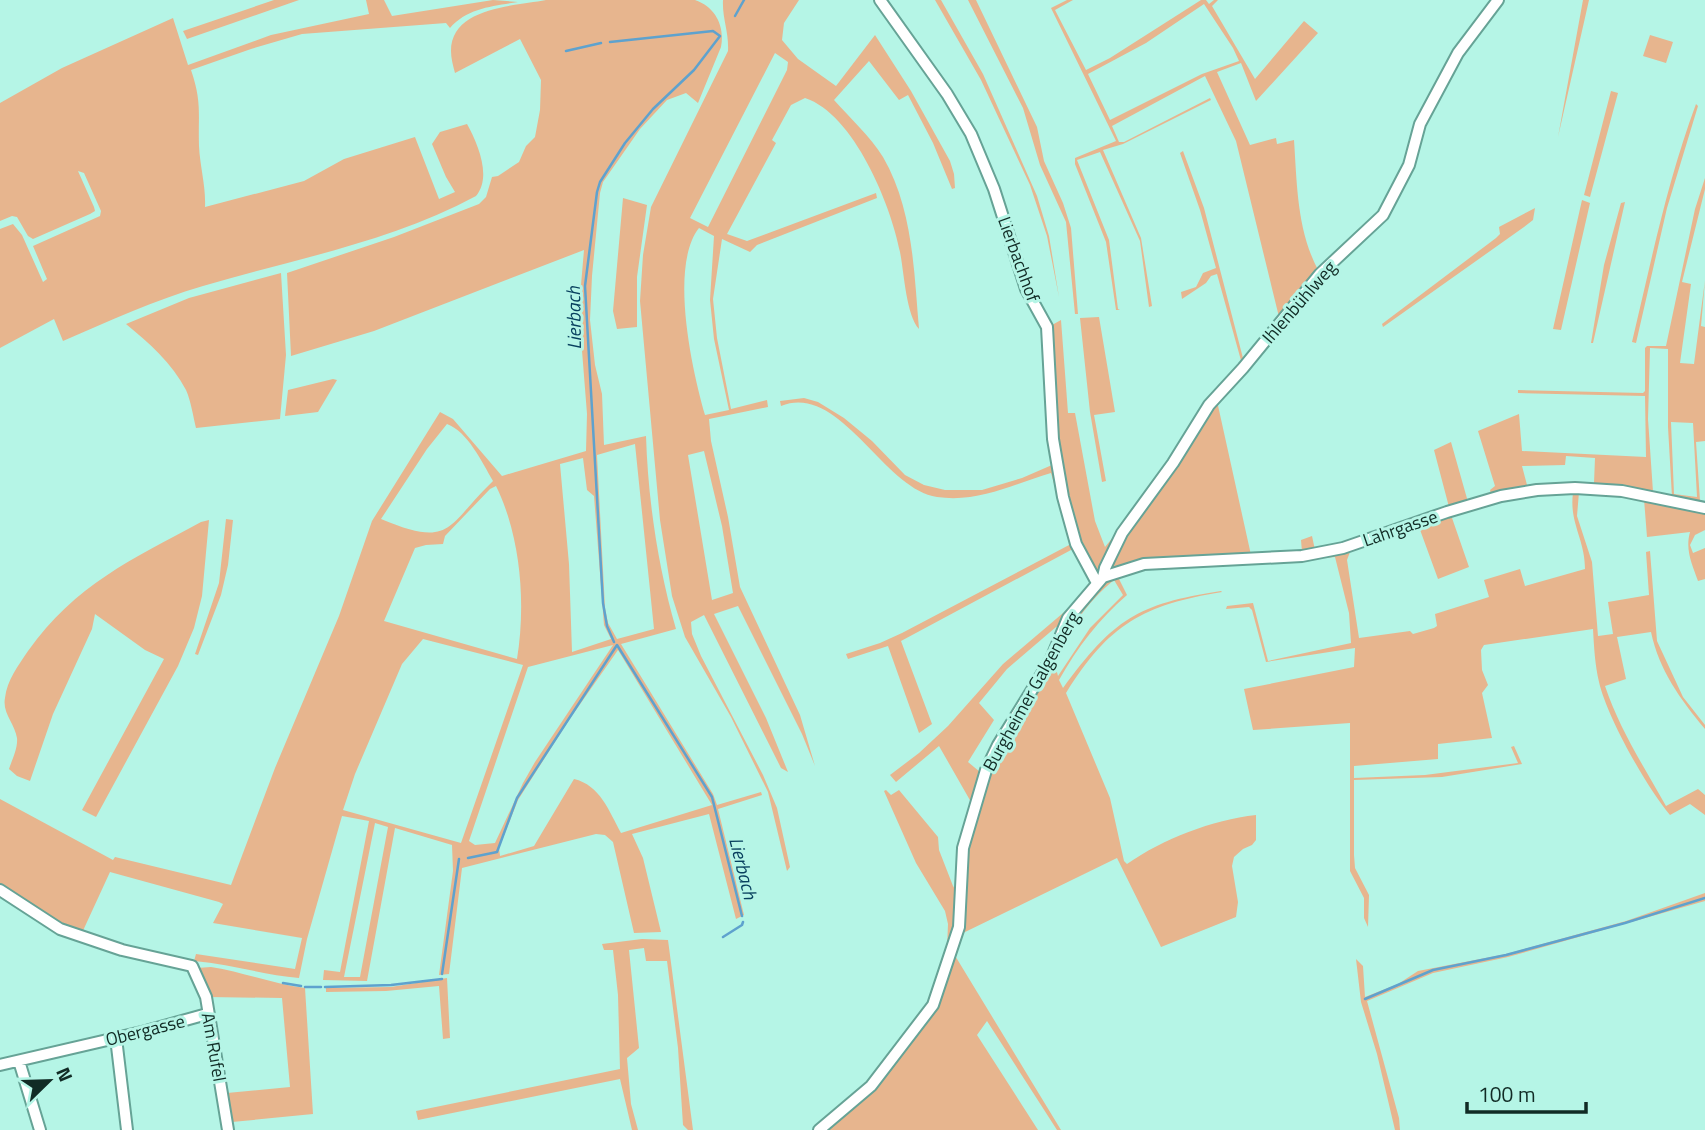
<svg xmlns="http://www.w3.org/2000/svg" width="1705" height="1130" font-family="'Titillium Web',sans-serif">
  <style>
    .green { fill: #e7b58e; fill-rule: evenodd }
    .lines { fill: none; stroke-linecap: round; stroke-linejoin: round }
    .stream { stroke: #5ea2ce; stroke-width: 2.5 }
    .minor-casing { stroke: #66a396; stroke-width: 14 }
    .minor { stroke: #fff; stroke-width: 10 }
    .labels { text-anchor: middle; dominant-baseline: central; stroke-width: 6; stroke-linejoin: round; paint-order: stroke }
    .street-label { font-size: 18px; fill: #112b25; stroke: #b5f5e6 }
    .water-label { font-size: 19px; font-style: italic; fill: #08405e; stroke: #b5f5e6 }
  </style>
  <rect width="100%" height="100%" fill="#b5f5e6"/>
  <!-- green -->
  <path class="green" d="M 274,0 L 299,0 L 187,39 L 183,31 Z
    M 366,0 L 384,0 L 392,16 L 493,0 L 518,2 C 494,6 467,8 450,28 L 446,23 L 302,34 L 251,49 L 191,70 C 202,102 198,114 199,146 C 200,167 206,186 205,207 L 304,181 L 344,159 L 415,137 L 439,199 L 455,192 L 446,177 L 432,144 L 440,132 L 467,124 C 478,144 492,177 476,196 C 390,242 295,259 203,286 C 155,300 109,321 63,341 L 54,319 L 0,348 L 0,229 L 13,224 L 22,235 L 43,282 L 47,279 L 33,246 L 100,216 L 101,211 L 84,173 L 78,171 L 94,207 L 95,211 L 90,214 L 33,239 L 28,236 L 17,217 L 12,216 L 0,221 L 0,103 L 62,68 L 173,18 L 188,65 L 271,35 L 369,14 Z
    M 546,0 L 695,0 C 716,7 725,27 721,47 L 698,103 L 686,93 L 667,100 L 640,129 L 603,182 L 600,193 L 592,276 L 590,320 L 595,365 L 602,394 L 604,445 L 646,436 C 648,500 658,567 676,629 L 621,644 L 713,794 L 717,805 L 761,792 L 762,795 L 718,809 L 744,915 L 736,919 L 709,814 L 632,834 L 643,858 L 661,932 L 634,933 L 613,842 L 605,835 L 596,834 L 462,868 L 449,974 L 439,975 L 453,871 L 452,845 L 395,828 L 367,981 L 323,980 L 324,970 L 340,972 L 369,821 L 342,816 L 307,939 L 299,978 C 264,975 230,964 194,961 L 196,954 L 295,969 L 302,938 L 213,923 L 223,904 L 219,902 L 110,872 L 81,935 L 0,891 L 0,799 L 113,860 L 115,857 L 231,885 L 275,768 L 339,616 L 372,521 L 440,412 L 453,419 L 502,476 L 586,451 L 587,414 L 577,287 L 581,285 L 584,250 L 374,331 L 291,356 L 287,273 L 394,237 L 479,204 L 486,197 L 492,177 L 498,176 L 519,162 L 526,146 L 535,137 L 540,110 L 541,80 L 520,39 L 455,73 C 453,66 451,58 451,51 C 451,7 515,6 546,0 ZM 447,424 C 468,432 482,462 493,481 C 446,526 453,549 381,519 L 427,449 ZM 635,444 L 654,629 L 617,639 L 608,623 L 605,608 L 597,455 ZM 583,458 L 587,490 L 594,496 L 604,625 L 611,639 L 572,652 L 569,564 L 560,464 ZM 496,486 C 521,537 526,604 517,659 L 384,621 L 415,548 L 426,545 L 443,544 L 445,536 L 490,489 ZM 423,639 L 523,665 L 461,843 L 343,810 L 355,774 L 402,664 ZM 613,645 L 535,762 L 523,783 L 495,843 L 475,845 L 469,841 L 528,667 ZM 618,650 L 712,805 L 621,833 C 609,811 600,785 574,779 L 534,846 L 500,856 L 499,848 L 518,800 L 569,720 ZM 375,823 L 388,827 L 360,977 L 344,977 Z
    M 723,0 L 799,0 L 784,23 L 782,40 L 798,59 L 836,86 L 875,35 L 911,91 L 950,161 L 954,174 L 955,188 L 952,189 L 933,143 L 908,95 L 899,100 L 869,61 L 834,100 C 850,118 870,136 883,157 C 913,209 914,271 919,329 C 906,315 904,272 900,252 C 891,205 854,114 805,98 L 791,105 L 772,140 L 776,143 L 727,234 L 747,241 L 876,193 L 877,198 L 757,245 L 750,252 L 722,239 L 713,299 L 717,338 L 731,409 L 767,400 L 768,407 L 709,419 L 711,441 L 728,517 L 740,587 L 800,715 L 815,766 L 802,734 L 738,606 L 714,614 L 766,718 L 788,772 L 781,768 L 704,615 L 691,622 L 692,634 L 701,656 L 763,775 L 777,808 L 790,867 L 787,871 L 768,792 L 731,717 L 685,637 L 672,596 L 660,520 L 640,301 L 643,255 L 651,207 L 728,51 C 729,32 722,18 723,0 ZM 775,53 L 788,62 L 787,70 L 708,227 L 690,218 ZM 699,228 L 714,236 L 710,300 L 714,339 L 729,410 L 705,415 C 692,370 669,266 699,228 ZM 704,451 L 722,526 L 733,593 L 712,600 L 688,455 Z
    M 935,0 L 941,0 L 983,74 L 1037,196 L 1049,236 L 1059,297 L 1047,236 L 1030,185 L 981,80 Z
    M 968,0 L 976,0 L 1037,127 L 1044,161 L 1063,203 L 1071,228 L 1078,314 L 1075,314 L 1066,222 L 1040,165 L 1023,108 Z
    M 1067,0 L 1073,0 L 1055,10 L 1086,70 L 1110,58 L 1201,0 L 1206,0 L 1209,4 L 1214,0 L 1218,0 L 1212,6 L 1255,79 L 1304,21 L 1318,33 L 1256,101 L 1241,63 L 1217,72 L 1250,145 L 1276,138 L 1277,144 L 1294,140 C 1297,184 1297,230 1318,270 L 1279,317 L 1236,141 L 1205,76 L 1112,126 L 1119,142 L 1124,142 L 1210,98 L 1211,100 L 1123,144 L 1103,150 L 1141,238 L 1152,306 L 1149,307 L 1140,241 L 1100,152 L 1077,160 L 1109,240 L 1118,309 L 1120,310 L 1116,310 L 1106,242 L 1075,164 L 1075,158 L 1116,141 L 1051,8 ZM 1204,4 L 1233,48 L 1239,61 L 1202,74 L 1110,120 L 1088,74 L 1146,43 Z
    M 1583,0 L 1589,0 L 1558,137 Z
    M 1650,35 L 1673,42 L 1666,63 L 1643,56 Z
    M 1611,91 L 1618,93 L 1590,197 L 1584,195 Z
    M 1696,104 L 1698,106 L 1667,208 L 1636,343 L 1632,342 C 1651,262 1667,182 1696,104 Z
    M 1183,151 L 1204,208 L 1244,362 L 1242,364 L 1217,274 L 1211,276 L 1206,283 L 1182,299 L 1181,292 L 1196,287 L 1203,273 L 1216,268 L 1200,210 L 1180,153 Z
    M 1705,178 L 1705,189 L 1682,282 L 1691,284 L 1680,363 L 1694,364 L 1705,280 L 1701,326 L 1705,327 L 1705,441 L 1696,442 L 1700,501 L 1705,502 L 1705,530 L 1695,535 L 1690,545 L 1693,553 L 1705,548 L 1705,579 L 1698,581 C 1692,564 1685,550 1690,532 L 1647,537 L 1644,499 L 1579,492 L 1577,516 L 1592,562 L 1598,636 L 1613,634 L 1608,602 L 1649,595 L 1646,552 L 1650,551 L 1657,641 L 1683,697 L 1705,725 L 1705,729 C 1680,699 1659,670 1651,632 L 1617,637 L 1626,679 L 1605,686 C 1619,728 1644,767 1666,806 L 1698,789 L 1705,795 L 1705,815 L 1690,804 L 1670,815 C 1647,788 1607,717 1599,682 C 1595,665 1594,647 1593,629 L 1484,645 L 1481,650 L 1482,670 L 1488,685 L 1482,693 L 1492,738 L 1438,744 L 1438,759 L 1354,766 L 1354,778 L 1425,775 L 1518,763 L 1511,747 L 1514,746 L 1522,764 L 1442,777 L 1354,780 L 1354,855 L 1355,868 L 1369,895 L 1368,927 L 1364,918 L 1364,898 L 1350,871 L 1350,723 L 1253,730 L 1244,689 L 1354,667 L 1355,648 L 1266,662 L 1252,610 L 1249,607 L 1226,609 L 1227,606 L 1253,603 L 1268,661 L 1351,643 L 1349,613 L 1335,557 L 1265,563 L 1140,568 L 1118,577 L 1127,595 C 1099,619 1077,648 1059,680 L 1063,688 C 1114,619 1137,604 1221,591 L 1222,592 C 1143,605 1109,624 1066,693 L 1110,798 L 1124,861 L 1127,864 C 1163,839 1212,820 1256,815 L 1256,840 L 1252,845 L 1243,849 L 1234,857 L 1232,866 L 1238,902 L 1236,917 L 1161,947 L 1117,858 L 963,933 L 954,954 L 1061,1130 L 1057,1130 L 987,1021 L 977,1035 L 1038,1130 L 827,1130 L 931,1014 L 947,949 L 948,924 L 945,911 L 916,863 L 884,791 L 886,790 L 891,795 L 899,790 L 938,837 L 939,850 L 953,886 L 957,892 L 960,844 L 971,802 L 939,746 L 896,782 L 890,775 L 919,753 L 948,726 L 1003,664 L 1076,602 L 1090,583 L 1074,550 L 1071,550 L 901,641 L 932,724 L 919,733 L 888,646 L 848,659 L 846,654 L 880,643 L 902,633 L 1071,544 L 1051,473 C 1013,484 979,503 937,497 C 883,489 840,382 781,406 L 780,401 L 804,398 L 818,402 L 844,418 L 872,441 L 905,475 L 924,485 L 945,490 L 982,490 L 1022,478 L 1052,465 L 1045,338 L 1051,337 L 1052,325 L 1061,320 L 1068,413 L 1075,413 L 1095,521 L 1105,547 L 1114,536 L 1122,541 L 1217,401 L 1251,555 L 1302,552 L 1301,540 L 1312,536 L 1315,550 C 1361,538 1403,518 1449,507 L 1434,450 L 1451,442 L 1468,502 L 1491,494 L 1490,490 L 1495,486 L 1478,431 L 1519,414 L 1522,451 L 1646,457 L 1645,396 L 1518,393 L 1518,390 L 1643,393 L 1645,391 L 1645,348 L 1647,346 L 1666,346 L 1695,209 ZM 1650,348 L 1668,349 L 1668,427 L 1672,497 L 1653,492 L 1648,419 ZM 1671,422 L 1693,423 L 1697,497 L 1674,494 ZM 1566,456 L 1595,458 L 1594,483 L 1564,482 L 1527,485 L 1522,466 L 1565,465 ZM 1573,493 C 1569,523 1585,539 1585,569 L 1525,586 L 1520,569 L 1484,580 L 1489,597 L 1435,614 L 1437,626 L 1434,628 L 1413,634 L 1410,631 L 1359,638 L 1347,560 L 1350,552 L 1419,527 L 1438,579 L 1469,567 L 1451,515 L 1526,495 ZM 1114,580 L 1123,595 L 1090,628 L 1058,676 L 1054,661 C 1071,628 1085,604 1114,580 ZM 1060,626 L 1046,658 L 980,772 L 968,762 L 994,720 L 979,703 L 1007,669 L 1056,627 Z
    M 623,198 L 647,205 L 637,277 L 637,327 L 617,329 L 613,311 Z
    M 1582,200 L 1590,203 L 1561,330 L 1553,329 Z
    M 1625,202 L 1593,343 L 1591,343 L 1604,265 L 1621,203 Z
    M 1535,208 L 1533,220 L 1524,227 L 1383,327 L 1382,324 L 1496,238 L 1500,234 L 1499,227 Z
    M 281,273 L 286,355 L 280,419 L 196,428 C 193,416 191,401 186,390 C 172,363 149,343 126,324 L 189,298 Z
    M 1099,317 L 1115,412 L 1094,415 L 1106,481 L 1102,482 L 1090,412 L 1080,318 Z
    M 333,379 L 337,380 L 318,412 L 285,416 L 288,390 Z
    M 226,519 L 233,520 L 228,565 L 221,595 L 198,655 L 195,654 L 219,583 Z
    M 209,520 L 202,596 L 194,628 L 178,666 L 96,817 L 82,810 L 164,659 L 145,650 L 95,614 L 92,629 L 53,714 L 30,781 L 17,776 L 9,769 C 12,760 18,748 17,738 C 15,724 2,713 5,698 C 7,680 18,666 28,651 C 76,584 131,560 201,522 Z
    M 1705,893 L 1705,901 L 1508,957 L 1433,973 L 1367,1001 L 1399,1118 L 1400,1130 L 1395,1130 L 1377,1054 L 1361,1002 L 1356,959 L 1363,966 L 1365,997 L 1398,984 L 1418,971 L 1506,954 L 1626,921 Z
    M 642,939 L 668,940 L 693,1130 L 688,1130 L 683,1125 L 678,1048 L 667,961 L 646,961 L 644,948 L 629,950 L 639,1048 L 627,1058 L 631,1104 L 638,1130 L 632,1130 L 620,1079 L 418,1120 L 416,1111 L 620,1069 L 618,995 L 613,950 L 604,950 L 602,944 Z
    M 211,967 C 243,972 273,984 305,988 L 313,1114 L 232,1122 L 227,1093 L 290,1087 L 282,998 L 208,997 L 197,968 Z
    M 447,978 L 450,1038 L 443,1039 L 439,986 L 386,991 L 326,992 L 326,988 L 391,987 Z"/>
  <g class="lines">
    <!-- stream -->
    <path class="stream" d="M 735,16 L 744,0
      M 610,42 L 713,31 L 720,36 L 694,70 L 653,109 L 625,143 L 600,182 L 597,192 L 585,286 L 603,603 L 607,626 L 614,642
      M 566,51 L 601,43
      M 468,858 L 497,852 L 517,798 L 617,645 L 712,797 L 742,916
      M 723,937 L 742,925 L 743,922
      M 442,974 L 459,859
      M 283,983 L 301,986
      M 305,987 L 321,987
      M 325,987 L 391,985 L 442,979
      M 1365,999 L 1433,970 L 1506,955 L 1625,923 L 1705,898"/>
    <!-- minor casing -->
    <g class="minor-casing">
      <path id="minor" d="M 880,0 L 947,94 L 971,134 L 994,189 L 1026,289 L 1047,327 L 1053,439 L 1063,497 L 1076,544 L 1097,583
        M 1103,577 L 1105,568 L 1122,533 L 1173,463 L 1209,405 L 1243,368 L 1320,274 L 1383,215 L 1409,165 L 1420,124 L 1458,53 L 1498,0
        M 0,890 L 60,929 L 122,950 L 192,966 L 206,997 L 228,1130
        M 116,1038 L 127,1130
        M 19,1061 L 40,1130
        M 0,1065 L 146,1031 L 207,1014
        M 819,1130 L 871,1086 L 933,1005 L 959,927 L 963,848 L 986,770 L 998,745 L 1051,659 L 1068,618 L 1103,577 L 1144,564 L 1302,556 L 1343,548 L 1447,512 L 1501,496 L 1537,490 L 1575,488 L 1622,491 L 1705,508"/>
    </g>
    <!-- minor -->
    <use href="#minor" class="minor"/>
  </g>
  <g class="labels">
    <!-- street labels -->
    <g class="street-label">
      <text transform="translate(1019 259) rotate(70)">Lierbachhof</text>
      <text transform="translate(1299 302) rotate(-49)">Ihlenbühlweg</text>
      <text transform="translate(1400 528) rotate(-19)">Lahrgasse</text>
      <text transform="translate(1031 691) rotate(-61)">Burgheimer Galgenberg</text>
      <text transform="translate(145 1030) rotate(-14)">Obergasse</text>
      <text transform="translate(214 1047) rotate(80)">Am Rufel</text>
    </g>
    <!-- water labels -->
    <g class="water-label">
      <text transform="translate(573 318) rotate(-91)">Lierbach</text>
      <text transform="translate(744 868) rotate(76)">Lierbach</text>
    </g>
  </g>
  <!-- north arrow -->
  <g transform="translate(49 1081) rotate(67)" stroke="#b5f5e6" stroke-width="5" paint-order="stroke">
  <path d="M0-5L12 26L0 18L-12 26Z" fill="#112b25"/>
  <text y="-10" font-size="19" font-weight="bold" text-anchor="middle" fill="#112b25">N</text>
  </g>
  <!-- scale -->
  <path d="M1467 1102v10h119v-10" fill="none" stroke="#112b25" stroke-width="3.5"/>
  <text x="1478" y="1102" font-size="21" fill="#112b25" stroke="#b5f5e6" stroke-width="5" paint-order="stroke">100 m</text>
</svg>
